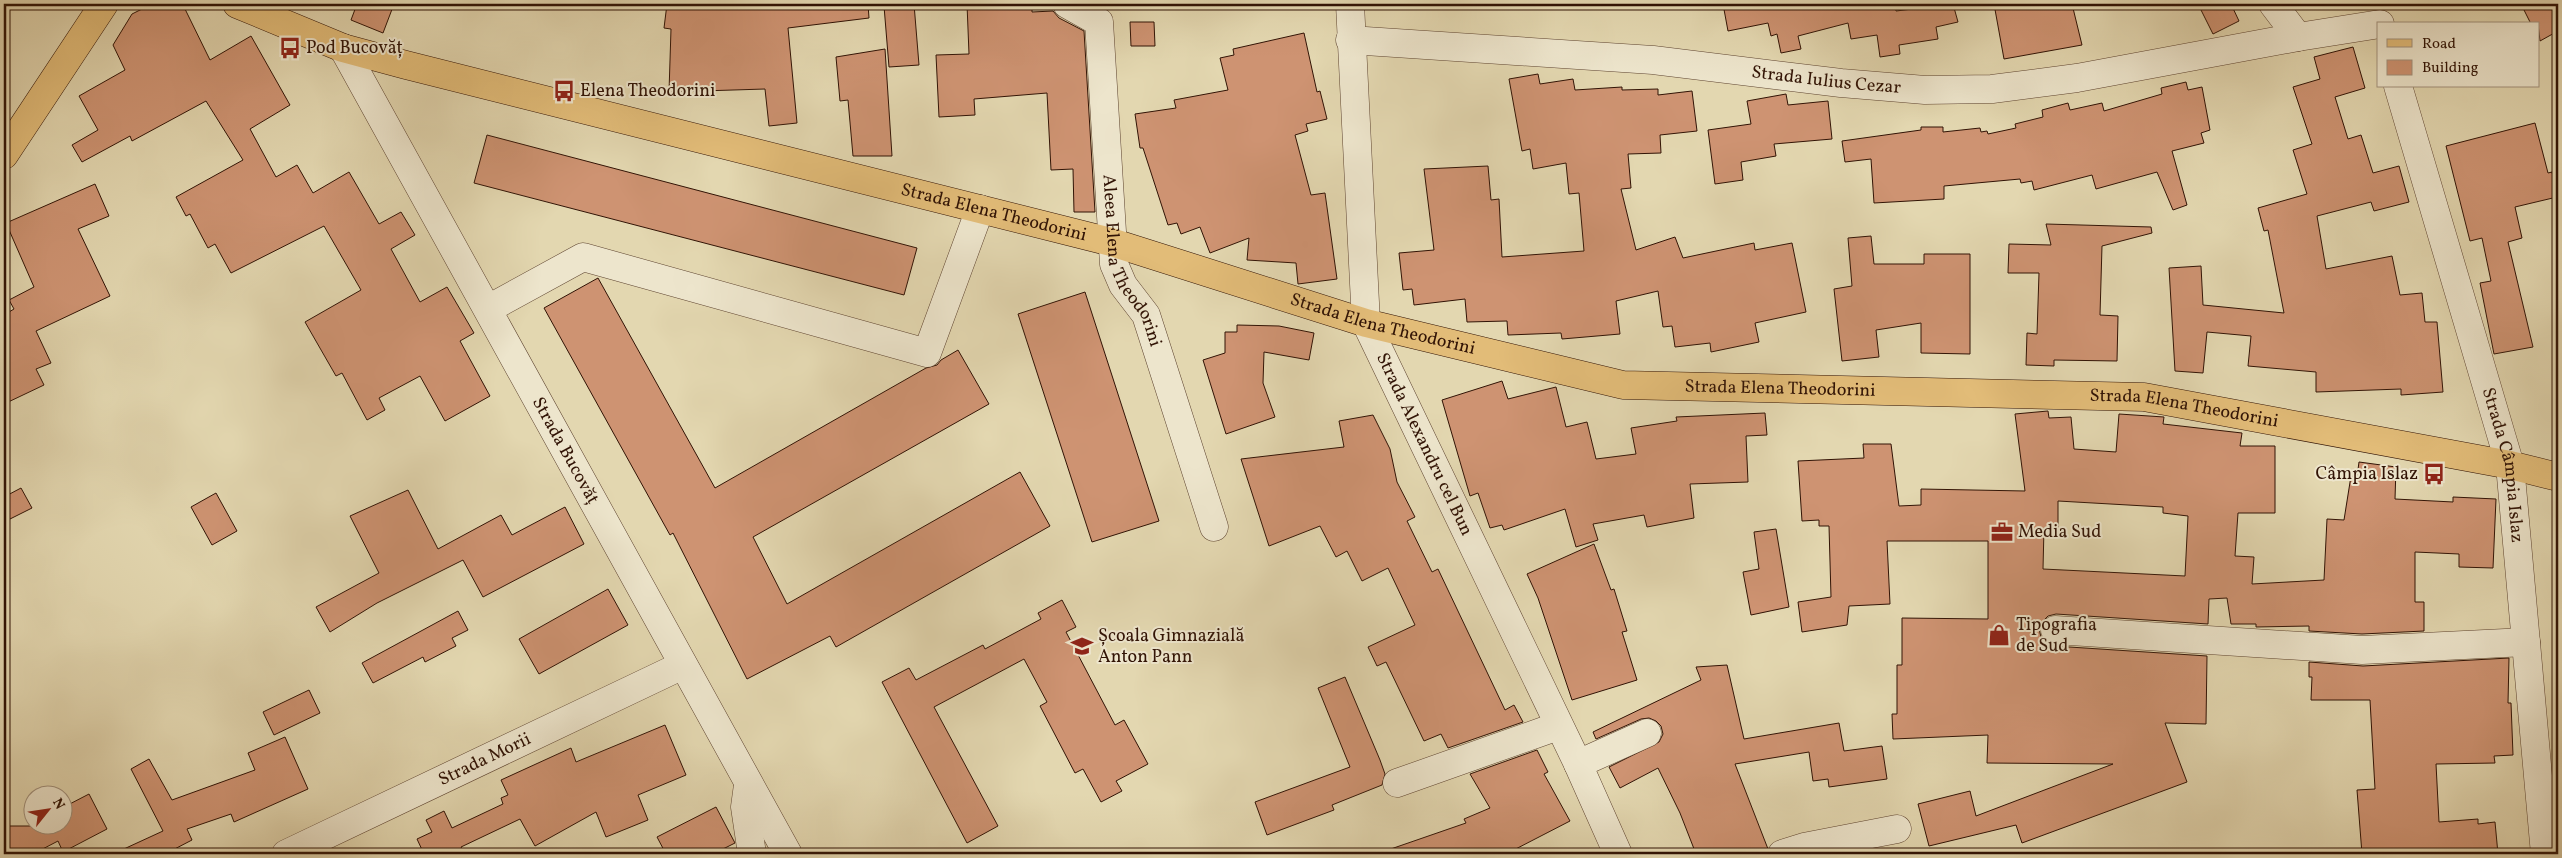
<svg xmlns="http://www.w3.org/2000/svg" width="2562" height="858" font-family="Vollkorn,serif">
  <style>
    .building { fill: #ce9372; stroke: #311305; fill-rule: evenodd }
    .lines { fill: none; stroke-linecap: round; stroke-linejoin: round }
    .minor-casing { stroke: #5e4430; stroke-width: 29 }
    .major-casing { stroke: #311305; stroke-width: 29 }
    .minor { stroke: #ede5cc; stroke-width: 28 }
    .major { stroke: #e2bc78; stroke-width: 28 }
    .labels { text-anchor: middle; dominant-baseline: central; stroke-width: 4; stroke-linejoin: round; paint-order: stroke }
    .poi-label { font-size: 18px; fill: #311305; stroke: #ede5cc; text-anchor: start }
    .street-label { font-size: 18px; fill: #311305; stroke: #ede5cc }
  </style>
  <rect width="100%" height="100%" fill="#e3d7b0"/>
  <filter id="stains"><feTurbulence type="fractalNoise" baseFrequency=".004" numOctaves="4"/><feColorMatrix values="0 0 0 0 .2 0 0 0 0 .09 0 0 0 0 .02 0 0 0 .5 -.17"/></filter>
  <radialGradient id="worn" r=".72"><stop offset=".6" stop-color="#630" stop-opacity="0"/><stop offset="1" stop-color="#630" stop-opacity=".3"/></radialGradient>
  <!-- building -->
  <path class="building" d="M 152,4 L 173,4 L 185,9 L 210,60 L 251,36 L 290,105 L 250,129 L 276,177 L 297,165 L 313,193 L 349,172 L 379,224 L 401,212 L 415,235 L 391,249 L 420,302 L 447,287 L 474,333 L 460,341 L 490,396 L 445,421 L 420,376 L 379,398 L 385,410 L 367,420 L 342,373 L 336,376 L 305,322 L 361,290 L 324,226 L 231,273 L 215,244 L 208,248 L 190,214 L 186,216 L 176,197 L 243,160 L 206,101 L 132,141 L 130,136 L 82,162 L 72,145 L 98,130 L 79,96 L 125,70 L 113,45 L 132,14 Z
    M 357,4 L 394,4 L 383,33 L 351,20 Z
    M 667,4 L 716,9 L 716,4 L 755,4 L 755,8 L 794,4 L 868,4 L 869,18 L 788,28 L 797,123 L 769,126 L 765,89 L 669,92 L 671,29 L 664,28 Z
    M 914,4 L 919,65 L 889,67 L 884,6 Z
    M 967,4 L 1032,4 L 1032,12 L 1053,11 L 1059,18 L 1084,31 L 1095,212 L 1074,212 L 1073,169 L 1051,170 L 1047,93 L 974,99 L 975,115 L 939,117 L 936,55 L 969,54 Z
    M 1723,4 L 1895,4 L 1896,11 L 1953,4 L 1958,22 L 1936,27 L 1938,39 L 1899,45 L 1900,54 L 1880,57 L 1877,35 L 1851,39 L 1848,23 L 1798,36 L 1801,49 L 1781,53 L 1777,34 L 1771,36 L 1768,23 L 1728,31 Z
    M 1994,4 L 2072,4 L 2082,45 L 2004,59 Z
    M 2198,4 L 2231,4 L 2239,21 L 2213,34 Z
    M 2521,4 L 2558,4 L 2558,31 L 2540,41 L 2538,24 L 2531,24 Z
    M 1130,22 L 1154,22 L 1155,46 L 1131,46 Z
    M 1304,33 L 1317,92 L 1320,91 L 1327,119 L 1306,124 L 1308,131 L 1295,135 L 1311,195 L 1325,193 L 1337,279 L 1298,284 L 1296,263 L 1247,260 L 1249,238 L 1210,253 L 1200,227 L 1181,234 L 1177,223 L 1168,225 L 1143,148 L 1140,148 L 1135,114 L 1176,108 L 1174,100 L 1228,90 L 1220,58 L 1234,55 L 1233,49 Z
    M 2353,47 L 2365,88 L 2335,97 L 2348,139 L 2361,135 L 2373,173 L 2399,166 L 2409,202 L 2374,211 L 2371,202 L 2317,216 L 2326,269 L 2392,256 L 2400,295 L 2422,293 L 2425,322 L 2437,322 L 2443,392 L 2401,395 L 2401,389 L 2316,392 L 2316,372 L 2248,366 L 2251,336 L 2207,332 L 2203,373 L 2175,371 L 2169,268 L 2201,266 L 2203,305 L 2284,313 L 2268,230 L 2264,231 L 2258,208 L 2307,194 L 2293,150 L 2312,144 L 2293,87 L 2320,79 L 2314,57 Z
    M 885,49 L 892,156 L 853,156 L 848,100 L 840,101 L 836,57 Z
    M 1538,74 L 1540,84 L 1573,79 L 1575,90 L 1622,87 L 1622,90 L 1658,89 L 1658,95 L 1692,91 L 1697,131 L 1660,135 L 1661,153 L 1628,154 L 1631,188 L 1621,189 L 1636,250 L 1675,237 L 1683,258 L 1754,243 L 1755,250 L 1792,243 L 1806,312 L 1755,323 L 1759,342 L 1711,352 L 1710,343 L 1675,347 L 1672,326 L 1663,327 L 1658,291 L 1616,301 L 1620,334 L 1562,339 L 1561,333 L 1508,335 L 1507,321 L 1467,322 L 1465,299 L 1414,305 L 1412,289 L 1403,290 L 1399,253 L 1434,250 L 1424,169 L 1488,166 L 1491,200 L 1499,199 L 1502,257 L 1584,251 L 1579,193 L 1569,194 L 1566,163 L 1533,169 L 1530,149 L 1522,151 L 1509,79 Z
    M 2186,82 L 2188,90 L 2202,87 L 2210,130 L 2201,133 L 2204,143 L 2172,151 L 2187,205 L 2173,210 L 2157,172 L 2096,189 L 2092,175 L 2034,190 L 2032,181 L 2021,183 L 2020,179 L 1944,186 L 1944,199 L 1874,203 L 1871,159 L 1845,162 L 1842,141 L 1921,130 L 1921,127 L 1943,127 L 1943,132 L 1980,128 L 1981,132 L 1987,131 L 1988,134 L 2016,128 L 2015,124 L 2043,117 L 2042,110 L 2068,103 L 2070,110 L 2102,103 L 2104,111 L 2162,94 L 2161,88 Z
    M 1786,94 L 1788,105 L 1828,101 L 1832,139 L 1774,144 L 1776,156 L 1741,162 L 1743,180 L 1715,184 L 1708,130 L 1751,124 L 1747,101 Z
    M 2535,123 L 2548,173 L 2552,172 L 2557,197 L 2515,207 L 2522,238 L 2508,242 L 2533,347 L 2494,354 L 2480,283 L 2491,281 L 2482,238 L 2470,241 L 2446,146 Z
    M 487,135 L 917,248 L 904,295 L 474,183 Z
    M 95,184 L 109,216 L 78,229 L 110,296 L 36,331 L 51,363 L 36,369 L 44,385 L 4,404 L 4,315 L 14,309 L 9,300 L 34,287 L 6,223 Z
    M 2046,224 L 2151,227 L 2152,233 L 2102,246 L 2100,315 L 2118,316 L 2117,361 L 2054,360 L 2054,366 L 2026,365 L 2027,333 L 2037,334 L 2039,273 L 2008,273 L 2009,244 L 2051,245 Z
    M 1871,236 L 1874,264 L 1924,264 L 1924,254 L 1970,254 L 1970,354 L 1921,353 L 1921,323 L 1876,330 L 1879,357 L 1842,361 L 1834,289 L 1852,286 L 1848,238 Z
    M 598,278 L 715,488 L 926,368 L 937,365 L 941,360 L 958,350 L 989,404 L 753,537 L 787,604 L 1020,472 L 1050,526 L 836,647 L 830,636 L 747,679 L 673,533 L 670,535 L 544,308 Z
    M 1085,292 L 1159,521 L 1092,542 L 1018,314 Z
    M 1237,325 L 1279,326 L 1314,333 L 1309,360 L 1264,352 L 1263,383 L 1275,417 L 1226,434 L 1203,360 L 1225,353 L 1225,332 L 1237,332 Z
    M 1502,381 L 1508,399 L 1556,387 L 1566,427 L 1587,422 L 1596,459 L 1636,454 L 1631,428 L 1677,421 L 1676,417 L 1765,413 L 1767,435 L 1746,436 L 1748,482 L 1690,484 L 1694,518 L 1647,527 L 1644,515 L 1593,524 L 1598,540 L 1576,547 L 1565,509 L 1504,530 L 1502,525 L 1490,528 L 1478,493 L 1470,496 L 1442,400 Z
    M 2048,411 L 2049,418 L 2071,417 L 2074,449 L 2116,452 L 2119,414 L 2164,417 L 2163,424 L 2242,433 L 2240,446 L 2275,446 L 2275,513 L 2238,513 L 2235,556 L 2254,557 L 2252,584 L 2324,580 L 2327,519 L 2344,520 L 2351,476 L 2357,477 L 2359,462 L 2396,467 L 2395,499 L 2453,502 L 2453,497 L 2496,499 L 2493,568 L 2459,567 L 2459,554 L 2415,552 L 2415,602 L 2424,602 L 2424,631 L 2362,634 L 2309,631 L 2309,626 L 2256,627 L 2256,624 L 2231,624 L 2227,598 L 2209,599 L 2208,624 L 2056,614 L 2048,616 L 2042,622 L 2039,629 L 2041,637 L 2046,643 L 2054,646 L 2207,656 L 2206,724 L 2165,723 L 2187,782 L 2022,843 L 2016,825 L 1929,846 L 1918,804 L 1970,791 L 1976,816 L 2113,764 L 1987,763 L 1988,735 L 1893,739 L 1892,714 L 1897,714 L 1897,665 L 1902,665 L 1902,618 L 1988,619 L 1988,541 L 1887,541 L 1890,604 L 1849,606 L 1847,625 L 1802,632 L 1798,602 L 1831,597 L 1829,526 L 1819,526 L 1819,520 L 1802,521 L 1798,461 L 1864,458 L 1863,444 L 1891,444 L 1899,506 L 1921,505 L 1921,489 L 2025,491 L 2015,414 ZM 2058,501 L 2163,507 L 2163,513 L 2188,516 L 2185,576 L 2043,569 L 2044,528 L 2058,528 Z
    M 1373,415 L 1390,449 L 1397,482 L 1415,517 L 1407,521 L 1432,572 L 1438,569 L 1505,710 L 1514,705 L 1523,722 L 1448,748 L 1441,734 L 1424,741 L 1386,662 L 1377,666 L 1368,647 L 1415,625 L 1388,568 L 1362,581 L 1347,551 L 1336,557 L 1320,526 L 1269,546 L 1241,459 L 1344,447 L 1339,421 Z
    M 21,488 L 32,508 L 4,522 L 4,497 Z
    M 408,490 L 438,549 L 501,515 L 512,535 L 565,507 L 584,544 L 483,597 L 463,560 L 377,603 L 330,632 L 316,607 L 379,573 L 350,516 Z
    M 216,493 L 237,531 L 212,545 L 191,507 Z
    M 1776,529 L 1789,607 L 1751,615 L 1743,572 L 1759,569 L 1754,532 Z
    M 1594,544 L 1611,590 L 1614,589 L 1627,631 L 1622,632 L 1637,680 L 1572,700 L 1538,598 L 1527,574 Z
    M 608,589 L 628,625 L 539,674 L 519,639 Z
    M 1062,600 L 1076,627 L 1066,632 L 1115,725 L 1124,720 L 1148,764 L 1116,781 L 1122,791 L 1101,802 L 1083,769 L 1075,773 L 1040,706 L 1047,702 L 1024,659 L 934,707 L 998,826 L 967,843 L 882,682 L 909,668 L 916,680 L 983,645 L 985,649 L 1041,619 L 1038,613 Z
    M 458,611 L 468,630 L 452,638 L 456,646 L 425,662 L 423,657 L 373,683 L 362,663 Z
    M 2509,658 L 2508,703 L 2511,703 L 2513,755 L 2494,756 L 2495,763 L 2436,764 L 2439,822 L 2478,819 L 2478,824 L 2495,822 L 2498,854 L 2362,854 L 2357,790 L 2375,789 L 2370,700 L 2311,700 L 2312,677 L 2309,677 L 2309,662 L 2363,666 Z
    M 1727,665 L 1744,739 L 1839,723 L 1844,751 L 1882,746 L 1887,779 L 1829,787 L 1828,779 L 1813,781 L 1809,752 L 1735,764 L 1768,849 L 1767,854 L 1696,854 L 1680,813 L 1658,768 L 1620,788 L 1609,767 L 1659,742 L 1663,734 L 1661,726 L 1656,721 L 1649,718 L 1641,719 L 1596,739 L 1593,732 L 1701,680 L 1696,667 Z
    M 1345,677 L 1380,760 L 1385,774 L 1382,785 L 1332,805 L 1334,810 L 1267,835 L 1255,802 L 1350,767 L 1318,688 Z
    M 309,690 L 320,713 L 274,735 L 263,712 Z
    M 665,725 L 686,775 L 638,795 L 648,820 L 606,837 L 596,812 L 535,846 L 520,819 L 461,847 L 465,854 L 424,854 L 417,839 L 432,832 L 426,820 L 444,811 L 452,828 L 503,804 L 501,798 L 508,795 L 501,780 L 571,748 L 576,762 Z
    M 285,737 L 308,789 L 234,822 L 231,814 L 187,829 L 192,840 L 165,854 L 113,854 L 163,831 L 131,769 L 149,759 L 172,800 L 255,770 L 248,753 Z
    M 1537,750 L 1548,772 L 1544,774 L 1570,821 L 1506,854 L 1385,854 L 1385,851 L 1466,823 L 1464,819 L 1490,808 L 1470,774 Z
    M 89,794 L 107,829 L 63,852 L 58,841 L 33,854 L 4,854 L 4,826 L 62,826 L 62,808 Z
    M 716,807 L 735,843 L 713,854 L 666,854 L 657,837 Z"/>
  <g class="lines">
    <!-- minor casing -->
    <g class="minor-casing">
      <g id="minor">
        <path id="s1" d="M 1067,4 L 1099,22 L 1114,264 L 1123,285 L 1146,315 L 1214,527"/>
        <path id="s2" d="M 1350,4 L 1366,323 L 1578,764 L 1618,854"/>
        <path d="M 2273,4 L 2298,37 L 2380,24"/>
        <path id="s3" d="M 1350,40 L 1653,60 L 1841,83 L 1925,90 L 1992,89 L 2077,78 L 2298,37"/>
        <path id="s4" d="M 343,48 L 788,854"/>
        <path id="s5" d="M 2398,86 L 2510,465 L 2545,854"/>
        <path d="M 488,309 L 583,257 L 927,353 L 980,209"/>
        <path d="M 2055,630 L 2362,650 L 2526,642"/>
        <path d="M 1578,764 L 1647,733"/>
        <path d="M 1397,783 L 1558,726"/>
        <path d="M 748,785 L 745,807 L 752,854"/>
        <path id="s6" d="M 286,854 L 683,665"/>
        <path d="M 1782,854 L 1804,847 L 1897,829"/>
      </g>
    </g>
    <!-- major casing -->
    <g class="major-casing">
      <g id="major">
        <path id="s7" d="M 237,4 L 343,48 L 406,65 L 1111,242 L 1366,323 L 1623,385 L 2144,397 L 2510,465 L 2558,477"/>
        <path d="M 4,155 L 104,4"/>
      </g>
    </g>
    <!-- minor -->
    <use href="#minor" class="minor"/>
    <!-- major -->
    <use href="#major" class="major"/>
  </g>
  <!-- icons -->
  <defs>
    <g id="bus-bare" transform="scale(1.725)"><path d="M-5-6H5V4H4V6H2V4H-2V6H-4V4H-5ZM-3.5-4V0h7V-4ZM-3.5 1.2v1.5H-2V1.2ZM2 1.2v1.5H3.5V1.2Z" fill="#8f2418" stroke="#ede5cc" stroke-width="2.5" paint-order="stroke"/></g>
    <g id="office-bare" transform="scale(1.725)"><path d="M-6-3h4V-5.5h4V-3h4V5H-6ZM-1-4.5V-3h2v-1.5ZM-6 0V1H6V0Z" fill="#8f2418" stroke="#ede5cc" stroke-width="2.5" paint-order="stroke"/></g>
    <g id="shop-bare" transform="scale(1.725)"><path d="M-5-2.5h2.3a2.7 3.5 0 0 1 5.4 0H5L5.5 6h-11ZM-1.5-2.5h3a1.5 2.3 0 0 0-3 0Z" fill="#8f2418" stroke="#ede5cc" stroke-width="2.5" paint-order="stroke"/></g>
    <g id="school-bare" transform="scale(1.725)"><path d="M0-5L7-2L0 1L-7-2ZM-4 1L0 2.5L4 1V4Q0 6-4 4Z" fill="#8f2418" stroke="#ede5cc" stroke-width="2.5" paint-order="stroke"/></g>
  </defs>
  <g fill-rule="evenodd">
    <use href="#bus-bare" x="290" y="48"/>
    <use href="#bus-bare" x="564" y="91"/>
    <use href="#bus-bare" x="2434" y="474"/>
    <use href="#office-bare" x="2002" y="532"/>
    <use href="#shop-bare" x="1999" y="635"/>
    <use href="#school-bare" x="1082" y="646"/>
  </g>
  <g class="labels">
    <!-- poi labels -->
    <g class="poi-label">
      <text x="306" y="48">Pod Bucovăț</text>
      <text x="580" y="91">Elena Theodorini</text>
      <text x="2418" y="474" text-anchor="end">Câmpia Islaz</text>
      <text x="2018" y="532">Media Sud</text>
      <text x="2016" y="625">Tipografia<tspan x="2016" dy="21">de Sud</tspan></text>
      <text x="1098" y="636">Școala Gimnazială<tspan x="1098" dy="21">Anton Pann</tspan></text>
    </g>
    <!-- street labels -->
    <g class="street-label">
      <text stroke="none"><textPath href="#s3" startOffset="478">Strada Iulius Cezar</textPath></text>
      <text stroke="none"><textPath href="#s7" startOffset="786">Strada Elena Theodorini</textPath></text>
      <text stroke="none"><textPath href="#s1" startOffset="281">Aleea Elena Theodorini</textPath></text>
      <text stroke="none"><textPath href="#s7" startOffset="1191">Strada Elena Theodorini</textPath></text>
      <text stroke="none"><textPath href="#s7" startOffset="1596">Strada Elena Theodorini</textPath></text>
      <text stroke="none"><textPath href="#s7" startOffset="2001">Strada Elena Theodorini</textPath></text>
      <text stroke="none"><textPath href="#s2" startOffset="454">Strada Alexandru cel Bun</textPath></text>
      <text stroke="none"><textPath href="#s4" startOffset="460">Strada Bucovăț</textPath></text>
      <text stroke="none"><textPath href="#s5" startOffset="394">Strada Câmpia Islaz</textPath></text>
      <text stroke="none"><textPath href="#s6" startOffset="220">Strada Morii</textPath></text>
    </g>
  </g>
  <!-- margin -->
  <rect width="2562" height="858" fill="none" stroke="#e3d7b0" stroke-width="20"/>
  <rect x="5" y="5" width="2552" height="848" fill="none" stroke="#311305" stroke-width="2.5"/>
  <rect x="10" y="10" width="2542" height="838" fill="none" stroke="#311305"/>
  <!-- legend -->
  <rect x="2377" y="22" width="162" height="65" fill="#ede5cc" stroke="#a2917c"/>
  <rect x="2387" y="39" width="25" height="8" fill="#e2bc78" stroke="#a2917c"/>
  <text x="2422" y="48" font-size="15" fill="#311305">Road</text>
  <rect x="2387" y="60" width="25" height="15" fill="#ce9372" stroke="#a2917c"/>
  <text x="2422" y="72" font-size="15" fill="#311305">Building</text>
  <!-- north arrow -->
  <g transform="translate(48 810) rotate(60)"><circle r="24" fill="#ede5cc" stroke="#a2917c"/>
  <path d="M0-4L9 19L0 12L-9 19Z" fill="#8f2418"/>
  <text y="-8" font-size="14" font-weight="bold" text-anchor="middle" fill="#311305">N</text>
  </g>
  <rect width="100%" height="100%" filter="url(#stains)"/>
  <rect width="100%" height="100%" fill="url(#worn)"/>
</svg>
